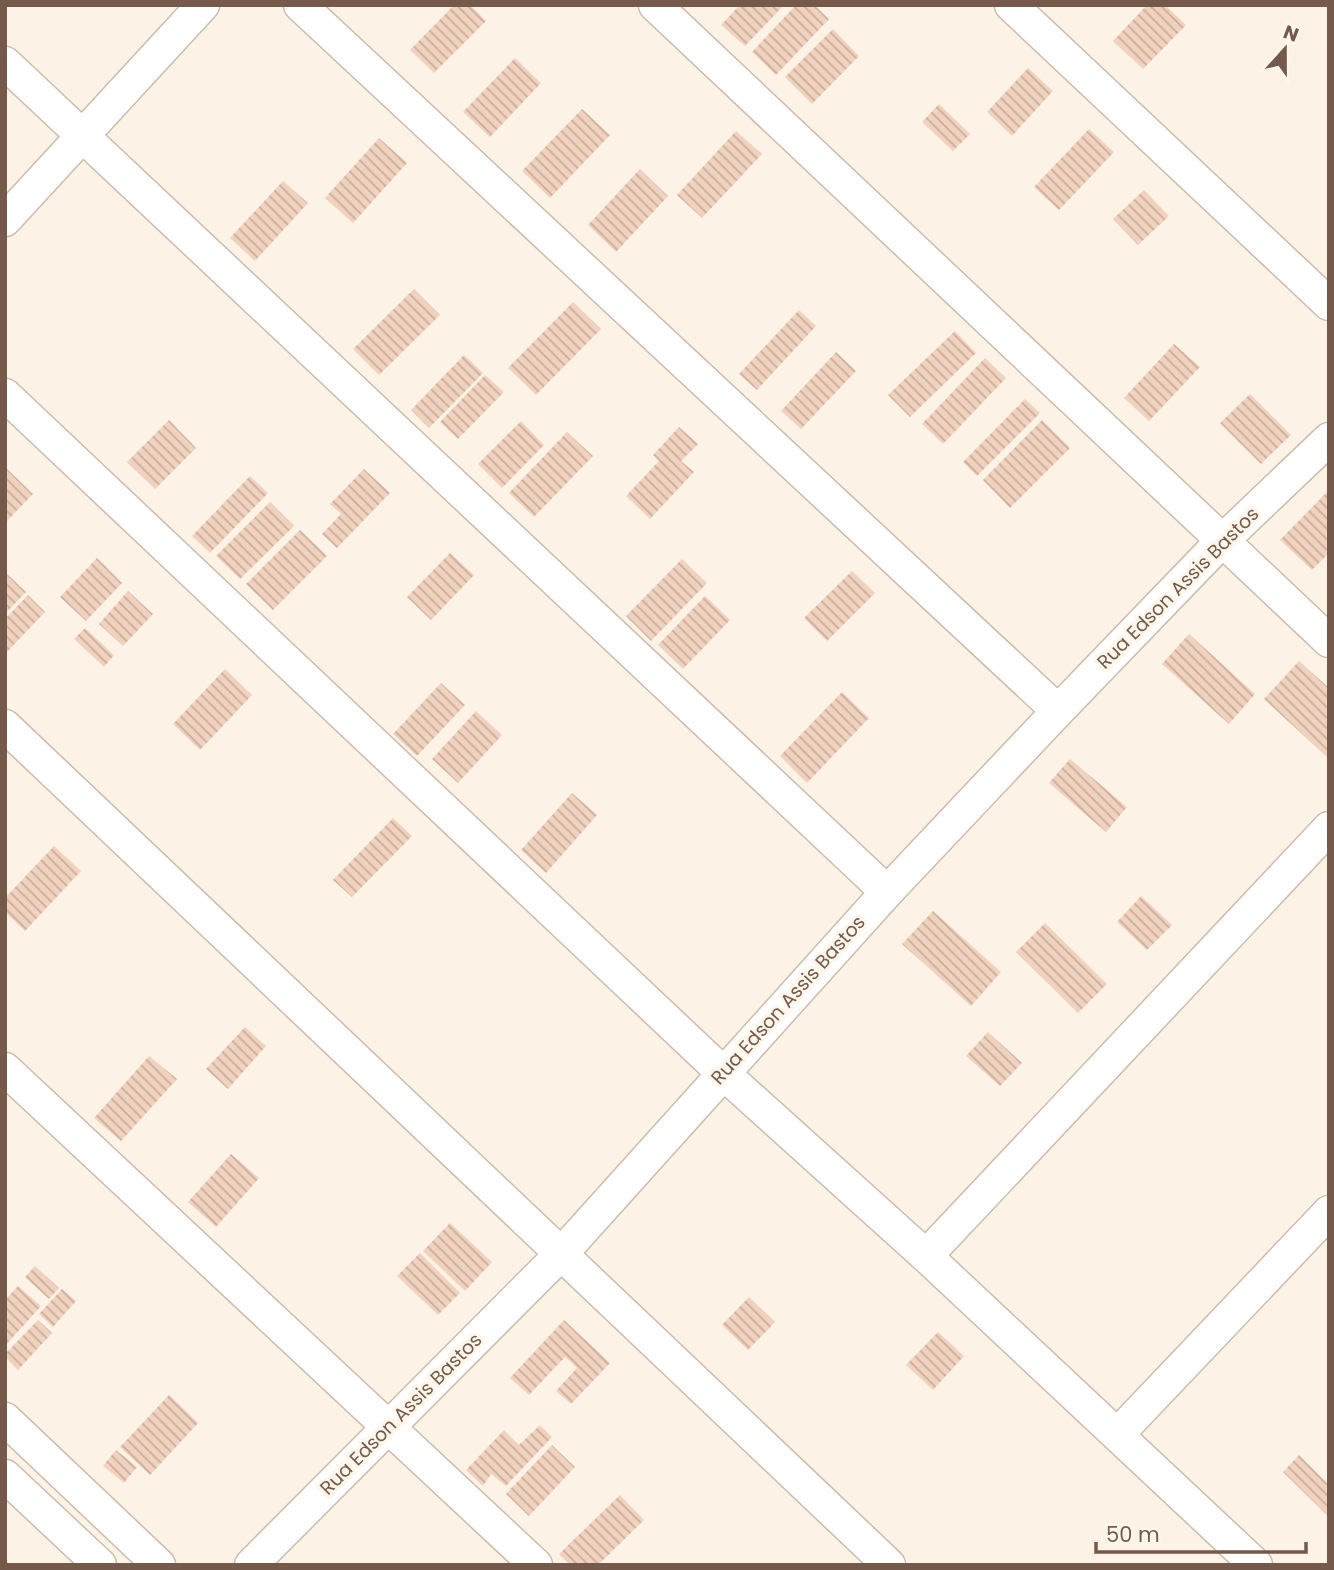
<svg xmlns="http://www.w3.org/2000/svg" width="1334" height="1570" font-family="Poppins,sans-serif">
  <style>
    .building { fill: url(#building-back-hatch) }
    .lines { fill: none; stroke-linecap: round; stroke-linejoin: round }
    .minor-casing { stroke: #cdbbac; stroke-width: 35 }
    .minor { stroke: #fff; stroke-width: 32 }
    .labels { text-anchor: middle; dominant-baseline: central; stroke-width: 7; stroke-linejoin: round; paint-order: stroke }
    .street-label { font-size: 19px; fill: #755a4b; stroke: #fff7ec }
  </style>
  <defs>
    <pattern id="building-back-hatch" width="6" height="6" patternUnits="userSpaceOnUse" patternTransform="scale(1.75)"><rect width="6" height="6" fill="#f1d2be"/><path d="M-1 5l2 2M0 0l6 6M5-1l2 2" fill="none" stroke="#c8ad9c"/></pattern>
  </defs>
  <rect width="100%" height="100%" fill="#fcf3e6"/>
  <!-- building -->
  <path class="building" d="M 454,5 L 470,5 L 486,21 L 434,73 L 410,50 Z
    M 740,5 L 784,5 L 745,46 L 721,25 Z
    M 796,5 L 814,5 L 829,19 L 776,75 L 752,52 Z
    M 1147,5 L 1165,5 L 1186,25 L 1143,69 L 1113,41 Z
    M 833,29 L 859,56 L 812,104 L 785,77 Z
    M 515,58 L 541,83 L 490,137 L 463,112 Z
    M 1028,68 L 1053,91 L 1012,136 L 987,112 Z
    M 939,104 L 970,134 L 953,151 L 922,122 Z
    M 582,109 L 610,135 L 550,198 L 522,171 Z
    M 1089,129 L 1114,152 L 1059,210 L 1034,187 Z
    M 736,131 L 762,154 L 702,218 L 677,195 Z
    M 379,138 L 407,163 L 353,223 L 325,198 Z
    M 640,169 L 668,196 L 616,252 L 588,225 Z
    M 283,181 L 308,203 L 255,261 L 230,238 Z
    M 1144,190 L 1169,216 L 1138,245 L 1113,219 Z
    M 414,289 L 440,315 L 379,375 L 353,349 Z
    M 573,302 L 601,329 L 536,395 L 508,368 Z
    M 799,310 L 816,326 L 757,390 L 739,374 Z
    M 955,331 L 976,353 L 910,417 L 888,395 Z
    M 1174,344 L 1200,367 L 1149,421 L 1124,398 Z
    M 836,352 L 856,371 L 801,429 L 781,411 Z
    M 464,355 L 483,373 L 429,428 L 411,410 Z
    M 985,358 L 1006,378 L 943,444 L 922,424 Z
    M 485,375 L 504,392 L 458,439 L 440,422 Z
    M 1250,394 L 1291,435 L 1261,464 L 1220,423 Z
    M 1025,399 L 1040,413 L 977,476 L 963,462 Z
    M 169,420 L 196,448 L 155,489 L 127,462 Z
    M 1042,420 L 1070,448 L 1010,508 L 983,480 Z
    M 521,421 L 544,445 L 502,488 L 478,464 Z
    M 679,427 L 698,444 L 681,461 L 694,472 L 650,519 L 626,496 L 659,461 L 653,455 Z
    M 567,432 L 593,456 L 534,517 L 509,493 Z
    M 5,467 L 33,494 L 5,523 Z
    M 364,469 L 390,493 L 337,548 L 322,534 L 341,514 L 330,504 Z
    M 250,476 L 268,493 L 210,553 L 192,536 Z
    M 1329,490 L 1329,553 L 1312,570 L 1280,540 Z
    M 270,502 L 294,526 L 240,579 L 216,556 Z
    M 300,530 L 327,556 L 273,610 L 246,584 Z
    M 450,553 L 474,575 L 431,620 L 407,597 Z
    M 97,558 L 122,583 L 86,621 L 60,597 Z
    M 682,559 L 707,583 L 651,641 L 626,616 Z
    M 852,571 L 875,593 L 827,641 L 804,618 Z
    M 7,574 L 26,592 L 5,614 L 5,576 Z
    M 128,591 L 153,614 L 123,646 L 99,624 Z
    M 28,595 L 45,612 L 5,654 L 5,619 Z
    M 705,596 L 730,620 L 683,669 L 658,645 Z
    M 85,628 L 114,655 L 104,667 L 74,639 Z
    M 1189,634 L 1255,694 L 1229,724 L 1162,664 Z
    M 1299,661 L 1329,688 L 1329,759 L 1264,699 Z
    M 225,669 L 252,695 L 200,750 L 173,724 Z
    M 441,683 L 465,705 L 417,756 L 393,734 Z
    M 842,692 L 869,718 L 807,783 L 780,756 Z
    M 476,711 L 502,735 L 458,783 L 432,759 Z
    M 1070,759 L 1127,807 L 1106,832 L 1049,783 Z
    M 572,793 L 597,815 L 546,873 L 521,850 Z
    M 393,818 L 412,836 L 352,897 L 333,880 Z
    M 54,846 L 81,871 L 25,931 L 5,912 L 5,898 Z
    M 1141,896 L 1172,925 L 1147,950 L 1117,922 Z
    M 933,911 L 1001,972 L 971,1006 L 902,944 Z
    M 1045,923 L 1107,984 L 1078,1013 L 1016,952 Z
    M 245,1027 L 266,1046 L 228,1089 L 206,1069 Z
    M 988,1032 L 1022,1063 L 1000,1086 L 966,1056 Z
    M 149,1056 L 177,1079 L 121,1141 L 94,1118 Z
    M 231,1154 L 259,1178 L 216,1227 L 188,1202 Z
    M 450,1223 L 492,1262 L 465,1291 L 423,1251 Z
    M 420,1253 L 460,1293 L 438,1315 L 397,1276 Z
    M 35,1266 L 59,1288 L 49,1299 L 25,1277 Z
    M 18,1286 L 41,1306 L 5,1346 L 5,1300 Z
    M 62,1289 L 76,1301 L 53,1327 L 39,1314 Z
    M 749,1297 L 775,1322 L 748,1350 L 722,1325 Z
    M 38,1320 L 52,1333 L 18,1370 L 5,1357 L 5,1354 Z
    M 564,1320 L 610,1363 L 571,1404 L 556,1391 L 577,1368 L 565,1357 L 529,1395 L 510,1378 Z
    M 938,1332 L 964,1356 L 933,1390 L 906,1365 Z
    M 169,1395 L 198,1423 L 150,1475 L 120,1447 Z
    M 540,1425 L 552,1437 L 506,1486 L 491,1474 L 483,1486 L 466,1470 L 504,1430 L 519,1445 Z
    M 552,1445 L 575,1467 L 529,1516 L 506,1494 Z
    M 116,1450 L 137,1467 L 124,1483 L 103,1466 Z
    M 1299,1455 L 1329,1485 L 1329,1517 L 1283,1472 Z
    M 620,1495 L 644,1520 L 598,1565 L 570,1565 L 559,1554 Z"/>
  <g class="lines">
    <!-- minor casing -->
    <g class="minor-casing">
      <path id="minor" d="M 300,5 L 1058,711
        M 655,5 L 1329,641
        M 1011,5 L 1329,304
        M 5,63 L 887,892
        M 5,220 L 203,5
        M 5,395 L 723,1073 L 926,1256 L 1256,1565
        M 5,726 L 889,1565
        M 5,1069 L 536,1565
        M 926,1256 L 1329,828
        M 5,1419 L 159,1565
        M 1117,1435 L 1329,1212
        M 5,1476 L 100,1565
        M 251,1565 L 562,1253 L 887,892 L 1058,711 L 1221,542 L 1329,439"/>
    </g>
    <!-- minor -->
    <use href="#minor" class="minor"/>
  </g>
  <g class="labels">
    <!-- street labels -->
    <g class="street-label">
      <text transform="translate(1178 588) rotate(-45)">Rua Edson Assis Bastos</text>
      <text transform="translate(788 1000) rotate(-48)">Rua Edson Assis Bastos</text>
      <text transform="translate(401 1414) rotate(-45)">Rua Edson Assis Bastos</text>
    </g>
  </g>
  <!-- border -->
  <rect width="1334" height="1570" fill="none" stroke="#755a4b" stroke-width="14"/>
  <!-- north arrow -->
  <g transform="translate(1285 49) rotate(21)" stroke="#fff7ec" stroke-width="5" paint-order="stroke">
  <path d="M0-5L12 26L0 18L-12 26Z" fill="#755a4b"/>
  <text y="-10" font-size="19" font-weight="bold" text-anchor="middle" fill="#755a4b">N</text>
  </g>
  <!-- scale -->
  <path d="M1096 1542v10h210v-10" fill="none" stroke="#755a4b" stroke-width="3.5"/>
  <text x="1106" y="1542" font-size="21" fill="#755a4b" stroke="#fff7ec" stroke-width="5" paint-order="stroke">50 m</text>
</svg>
